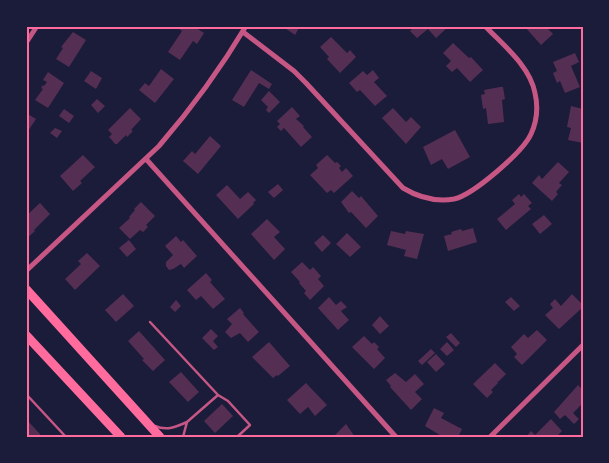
<svg xmlns="http://www.w3.org/2000/svg" width="609" height="463" font-family="'Archivo Narrow',sans-serif">
  <style>
    .building { fill: #542f53 }
    .lines { fill: none; stroke-linecap: round; stroke-linejoin: round }
    .service { stroke: #c65784; stroke-width: 2.5 }
    .minor { stroke: #c65784; stroke-width: 5 }
    .primary { stroke: #ff6b9d; stroke-width: 9 }
    .neatline { fill: none; stroke: #ff6b9d; stroke-width: 2 }
  </style>
  <rect width="100%" height="100%" fill="#1b1b3a"/>
  <!-- building -->
  <path class="building" d="M 177,26 L 193,26 L 204,33 L 197,44 L 193,41 L 180,60 L 168,52 L 182,31 L 177,27 Z
    M 282,26 L 300,26 L 295,35 Z
    M 415,26 L 446,26 L 448,27 L 436,38 L 428,29 L 417,38 L 410,31 Z
    M 524,26 L 545,26 L 553,34 L 541,45 Z
    M 73,32 L 86,40 L 69,67 L 56,59 L 63,48 L 61,47 Z
    M 331,37 L 347,53 L 350,50 L 356,57 L 340,73 L 327,59 L 329,57 L 320,47 Z
    M 453,43 L 469,58 L 471,57 L 483,70 L 470,82 L 457,68 L 452,72 L 446,66 L 451,61 L 443,53 Z
    M 575,53 L 579,62 L 571,66 L 580,87 L 565,93 L 560,81 L 557,83 L 553,73 L 557,71 L 553,62 Z
    M 161,69 L 174,79 L 155,103 L 139,90 L 145,83 L 149,86 Z
    M 251,70 L 272,84 L 269,89 L 259,83 L 244,107 L 232,100 Z
    M 373,70 L 379,78 L 374,82 L 387,96 L 375,106 L 360,90 L 357,92 L 349,83 L 363,71 L 367,75 Z
    M 91,71 L 102,78 L 96,89 L 84,81 Z
    M 48,72 L 64,83 L 48,108 L 35,100 L 43,89 L 41,88 L 43,85 L 44,86 L 47,82 L 43,80 Z
    M 500,87 L 503,87 L 505,99 L 502,100 L 504,122 L 488,124 L 486,108 L 483,109 L 481,95 L 485,94 L 484,90 Z
    M 269,91 L 280,102 L 269,113 L 266,110 L 268,107 L 261,100 Z
    M 97,99 L 105,106 L 98,113 L 91,105 Z
    M 571,106 L 583,109 L 583,143 L 568,140 L 571,128 L 567,127 Z
    M 292,107 L 300,116 L 296,119 L 304,126 L 303,127 L 312,137 L 301,147 L 284,128 L 281,131 L 277,127 L 280,124 L 277,121 Z
    M 130,108 L 141,119 L 131,130 L 133,131 L 127,137 L 126,135 L 117,144 L 115,144 L 111,139 L 109,137 L 112,134 L 108,130 Z
    M 393,108 L 406,122 L 411,117 L 421,127 L 406,144 L 382,118 Z
    M 64,109 L 74,116 L 69,123 L 59,116 Z
    M 26,113 L 36,119 L 26,134 Z
    M 55,128 L 62,131 L 57,138 L 50,133 Z
    M 455,130 L 470,157 L 448,169 L 442,159 L 431,165 L 423,147 Z
    M 210,136 L 221,146 L 198,174 L 183,161 L 192,151 L 195,154 Z
    M 83,155 L 95,167 L 80,181 L 82,183 L 73,191 L 60,176 Z
    M 327,155 L 335,163 L 337,162 L 341,166 L 339,168 L 342,172 L 346,168 L 353,176 L 334,193 L 331,190 L 327,193 L 310,175 L 318,168 L 316,165 Z
    M 558,162 L 569,172 L 559,183 L 562,185 L 556,192 L 558,194 L 552,201 L 532,183 L 539,175 L 542,179 Z
    M 278,184 L 283,190 L 274,198 L 268,192 Z
    M 227,185 L 240,199 L 248,192 L 256,200 L 253,203 L 254,204 L 238,219 L 216,195 Z
    M 352,191 L 359,198 L 361,196 L 378,216 L 366,228 L 351,212 L 349,213 L 341,202 Z
    M 519,194 L 521,197 L 524,194 L 532,203 L 528,206 L 531,209 L 506,230 L 497,219 L 515,204 L 512,200 Z
    M 141,202 L 155,216 L 146,225 L 148,227 L 143,232 L 140,230 L 130,239 L 119,228 L 130,218 L 129,217 L 135,210 L 134,209 Z
    M 40,203 L 50,214 L 34,230 L 35,231 L 26,239 L 26,216 Z
    M 544,215 L 552,224 L 540,234 L 532,224 Z
    M 267,219 L 280,232 L 274,237 L 285,249 L 274,260 L 251,234 Z
    M 473,228 L 477,242 L 448,251 L 444,236 L 452,234 L 451,232 L 461,229 L 462,231 Z
    M 391,231 L 405,234 L 406,231 L 424,234 L 417,259 L 404,256 L 406,250 L 387,245 Z
    M 347,233 L 361,247 L 350,257 L 336,244 Z
    M 323,235 L 331,243 L 322,252 L 314,243 Z
    M 176,236 L 181,242 L 183,240 L 197,256 L 184,268 L 181,264 L 173,269 L 169,270 L 166,266 L 166,262 L 173,255 L 165,246 Z
    M 129,240 L 136,249 L 127,257 L 119,248 Z
    M 87,253 L 100,266 L 75,290 L 65,279 L 81,264 L 78,261 Z
    M 302,262 L 310,270 L 313,267 L 321,276 L 318,279 L 324,286 L 310,300 L 304,293 L 306,291 L 299,283 L 300,282 L 291,272 Z
    M 206,273 L 212,280 L 210,282 L 225,299 L 213,309 L 201,296 L 196,300 L 187,290 Z
    M 123,294 L 134,306 L 116,322 L 105,310 Z
    M 572,294 L 583,305 L 583,307 L 559,329 L 545,315 L 553,308 L 550,304 L 555,299 L 561,306 Z
    M 329,297 L 336,305 L 341,301 L 347,307 L 341,311 L 349,320 L 338,330 L 318,308 Z
    M 511,297 L 520,306 L 514,311 L 505,302 Z
    M 176,300 L 181,306 L 175,312 L 170,307 Z
    M 240,308 L 244,313 L 243,314 L 259,332 L 248,342 L 240,333 L 231,338 L 225,332 L 232,324 L 227,319 Z
    M 380,316 L 389,326 L 380,334 L 372,325 Z
    M 211,329 L 218,336 L 213,341 L 218,347 L 214,350 L 202,338 Z
    M 537,330 L 547,340 L 522,365 L 514,357 L 517,354 L 511,347 L 524,334 L 528,338 Z
    M 139,331 L 165,360 L 153,371 L 142,360 L 144,359 L 128,341 Z
    M 451,333 L 460,343 L 456,347 L 446,337 Z
    M 364,336 L 372,344 L 374,342 L 379,347 L 377,349 L 385,358 L 374,369 L 352,347 Z
    M 269,342 L 290,366 L 278,376 L 277,375 L 273,378 L 252,357 Z
    M 447,342 L 454,350 L 447,356 L 440,349 Z
    M 431,349 L 435,353 L 422,365 L 418,361 Z
    M 436,354 L 445,364 L 436,372 L 427,362 Z
    M 495,363 L 506,374 L 498,382 L 497,381 L 498,383 L 491,390 L 493,392 L 487,398 L 473,384 Z
    M 181,372 L 199,392 L 188,402 L 169,382 Z
    M 395,373 L 406,382 L 415,374 L 424,384 L 415,392 L 422,399 L 411,410 L 390,387 L 391,386 L 386,380 Z
    M 306,383 L 327,405 L 315,416 L 308,407 L 300,414 L 287,400 Z
    M 578,385 L 583,390 L 583,403 L 573,413 L 579,419 L 574,424 L 565,415 L 560,419 L 554,412 Z
    M 222,404 L 233,416 L 215,433 L 204,421 Z
    M 434,408 L 444,413 L 441,418 L 462,429 L 458,437 L 443,437 L 425,426 Z
    M 26,419 L 40,434 L 41,437 L 26,437 Z
    M 551,419 L 562,431 L 556,437 L 526,437 L 531,431 L 535,435 Z
    M 346,424 L 355,437 L 333,437 Z"/>
  <g class="lines">
    <!-- service -->
    <path class="service" d="M 150,322 L 218,395 L 187,422
      M 26,394 L 66,437
      M 218,395 L 228,401 L 250,425 L 237,437
      M 155,426 C 167,431 176,427 187,422 L 183,437"/>
    <!-- minor -->
    <path class="minor" d="M 243,32 L 294,71 L 306,83 L 403,188 C 418,197 436,202 454,199 C 473,195 523,152 531,134 C 537,121 538,106 535,93 C 530,66 503,45 485,26
      M 26,43 L 37,26
      M 146,159 L 396,437
      M 26,271 L 159,146 C 191,109 221,68 246,26
      M 490,437 L 583,345"/>
    <!-- primary -->
    <path class="primary" d="M 26,289 L 160,437
      M 26,335 L 121,437"/>
  </g>
  <!-- border -->
  <rect width="609" height="463" fill="none" stroke="#1b1b3a" stroke-width="55"/>
  <rect x="28" y="28" width="554" height="408" class="neatline"/>
</svg>
